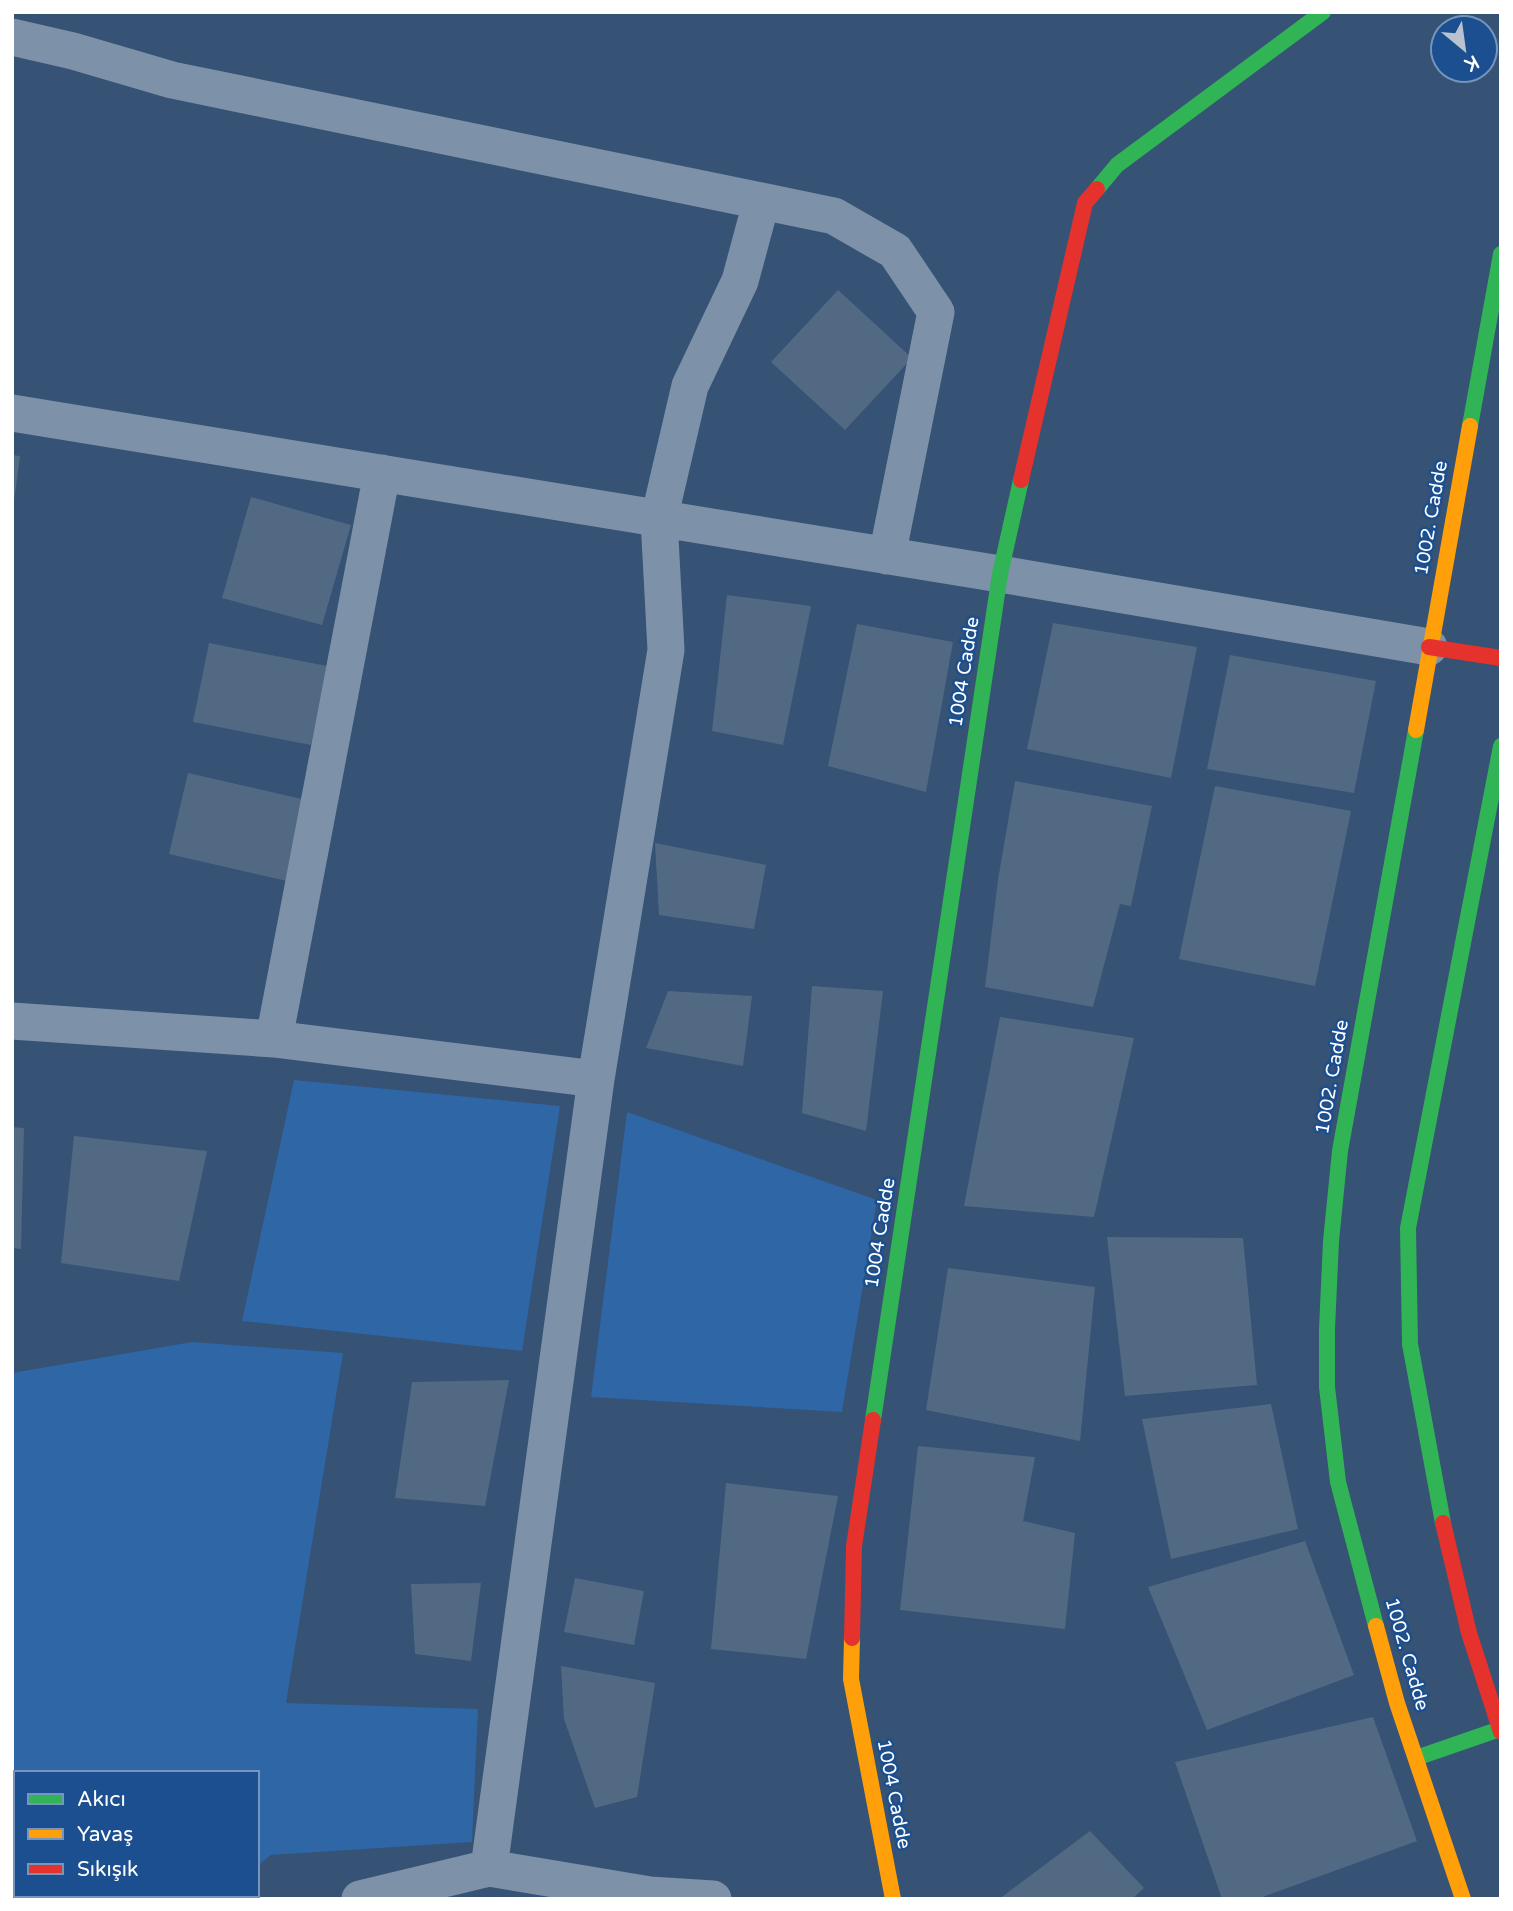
<svg xmlns="http://www.w3.org/2000/svg" width="1513" height="1911" font-family="'Varela Round',sans-serif">
  <style>
    .green { fill: #2f66a5 }
    .building { fill: #526984 }
    .lines { fill: none; stroke-linecap: round; stroke-linejoin: round }
    .street { stroke: #7d92a8; stroke-width: 37 }
    .fast { stroke: #30b455; stroke-width: 16 }
    .slow { stroke: #ff9f0a; stroke-width: 16 }
    .jam { stroke: #e5322d; stroke-width: 16 }
    .labels { text-anchor: middle; dominant-baseline: central; stroke-width: 5; stroke-linejoin: round; paint-order: stroke }
    .street-label { font-size: 19px; fill: #fff; stroke: #1b4f8f }
  </style>
  <rect width="100%" height="100%" fill="#365274"/>
  <!-- green -->
  <path class="green" d="M 294,1080 L 560,1106 L 522,1351 L 242,1321 Z
    M 627,1112 L 877,1200 L 842,1412 L 591,1397 Z
    M 192,1342 L 343,1353 L 286,1703 L 478,1709 L 472,1842 L 271,1855 L 257,1866 L 257,1773 L 16,1773 L 16,1891 L 12,1886 L 12,1373 Z
    M 19,1895 L 218,1895 L 213,1899 L 21,1899 Z"/>
  <!-- building -->
  <path class="building" d="M 838,290 L 912,358 L 845,430 L 771,362 Z
    M 12,455 L 20,456 L 14,502 L 12,502 Z
    M 251,497 L 351,525 L 322,625 L 222,598 Z
    M 727,595 L 811,606 L 783,745 L 712,731 Z
    M 1053,623 L 1197,647 L 1171,778 L 1027,749 Z
    M 857,624 L 953,642 L 926,792 L 828,766 Z
    M 209,643 L 327,666 L 311,745 L 193,722 Z
    M 1230,655 L 1376,681 L 1354,793 L 1207,769 Z
    M 188,773 L 306,800 L 287,881 L 169,854 Z
    M 1015,781 L 1152,806 L 1131,906 L 1120,904 L 1093,1007 L 985,987 L 998,880 Z
    M 1215,786 L 1351,811 L 1315,986 L 1179,959 Z
    M 655,843 L 766,865 L 754,929 L 659,915 Z
    M 812,986 L 883,991 L 866,1131 L 802,1113 Z
    M 668,991 L 752,996 L 743,1066 L 646,1048 Z
    M 1000,1017 L 1134,1038 L 1094,1217 L 964,1206 Z
    M 12,1127 L 24,1128 L 21,1249 L 12,1248 Z
    M 74,1136 L 207,1151 L 179,1281 L 61,1263 Z
    M 1107,1237 L 1243,1238 L 1257,1385 L 1125,1396 Z
    M 948,1268 L 1095,1287 L 1080,1441 L 926,1410 Z
    M 509,1380 L 485,1506 L 395,1498 L 412,1382 Z
    M 1271,1404 L 1298,1529 L 1171,1559 L 1142,1419 Z
    M 918,1446 L 1035,1457 L 1023,1521 L 1075,1533 L 1065,1629 L 900,1610 Z
    M 726,1483 L 838,1496 L 806,1659 L 711,1649 Z
    M 1305,1541 L 1354,1675 L 1207,1730 L 1148,1587 Z
    M 575,1578 L 644,1591 L 634,1645 L 564,1632 Z
    M 481,1583 L 471,1661 L 415,1654 L 411,1584 Z
    M 561,1666 L 655,1683 L 637,1797 L 595,1808 L 564,1719 Z
    M 1373,1717 L 1417,1841 L 1257,1899 L 1222,1899 L 1175,1762 Z
    M 1090,1831 L 1144,1888 L 1132,1899 L 999,1899 Z"/>
  <g class="lines">
    <!-- street -->
    <path class="street" d="M 12,37 L 73,51 L 172,80 L 834,216 L 895,251 L 936,312 L 887,556
      M 12,413 L 1000,574 L 1429,647
      M 12,1021 L 274,1039 L 596,1079
      M 274,1039 L 382,473
      M 489,1868 L 596,1079 L 666,650 L 659,519 L 690,386 L 740,281 L 761,203
      M 360,1899 L 489,1868 L 650,1895 L 713,1899"/>
    <!-- fast -->
    <path class="fast" d="M 1097,189 L 1117,165 L 1323,12
      M 1470,426 L 1501,254
      M 873,1420 L 1000,574 L 1021,480
      M 1443,1523 L 1410,1344 L 1408,1228 L 1501,746
      M 1376,1626 L 1338,1482 L 1327,1387 L 1327,1329 L 1331,1241 L 1340,1151 L 1416,730
      M 1416,1758 L 1500,1729"/>
    <!-- slow -->
    <path class="slow" d="M 1416,730 L 1470,426
      M 1376,1626 L 1397,1703 L 1463,1899
      M 852,1638 L 851,1679 L 893,1899"/>
    <!-- jam -->
    <path class="jam" d="M 1021,480 L 1085,203 L 1097,189
      M 1429,647 L 1501,658
      M 1443,1523 L 1469,1633 L 1501,1732
      M 852,1638 L 854,1546 L 873,1420"/>
  </g>
  <g class="labels">
    <!-- street labels -->
    <g class="street-label">
      <text transform="translate(1431 518) rotate(-80)">1002. Cadde</text>
      <text transform="translate(964 672) rotate(-81)">1004 Cadde</text>
      <text transform="translate(1332 1077) rotate(-80)">1002. Cadde</text>
      <text transform="translate(880 1233) rotate(-81)">1004 Cadde</text>
      <text transform="translate(1407 1654) rotate(74)">1002. Cadde</text>
      <text transform="translate(894 1794) rotate(79)">1004 Cadde</text>
    </g>
  </g>
  <!-- border -->
  <rect width="1513" height="1911" fill="none" stroke="#ffffff" stroke-width="28"/>
  <!-- legend -->
  <rect x="14" y="1771" width="245" height="126" fill="#1b4f8f" stroke="#7695bc" stroke-width="2"/>
  <rect x="28" y="1794" width="35" height="10" fill="#30b455" stroke="#7695bc" stroke-width="2"/>
  <text x="77" y="1806" font-size="21" fill="#ffffff">Akıcı</text>
  <rect x="28" y="1829" width="35" height="10" fill="#ff9f0a" stroke="#7695bc" stroke-width="2"/>
  <text x="77" y="1841" font-size="21" fill="#ffffff">Yavaş</text>
  <rect x="28" y="1864" width="35" height="10" fill="#e5322d" stroke="#7695bc" stroke-width="2"/>
  <text x="77" y="1876" font-size="21" fill="#ffffff">Sıkışık</text>
  <!-- north arrow -->
  <g transform="translate(1464 49) rotate(151)"><circle r="33" fill="#1b4f8f" stroke="#7695bc" stroke-width="2"/>
  <path d="M0-5L12 26L0 18L-12 26Z" fill="#b9c2ce"/>
  <text y="-10" font-size="19" font-weight="bold" text-anchor="middle" fill="#ffffff">K</text>
  </g>
</svg>
